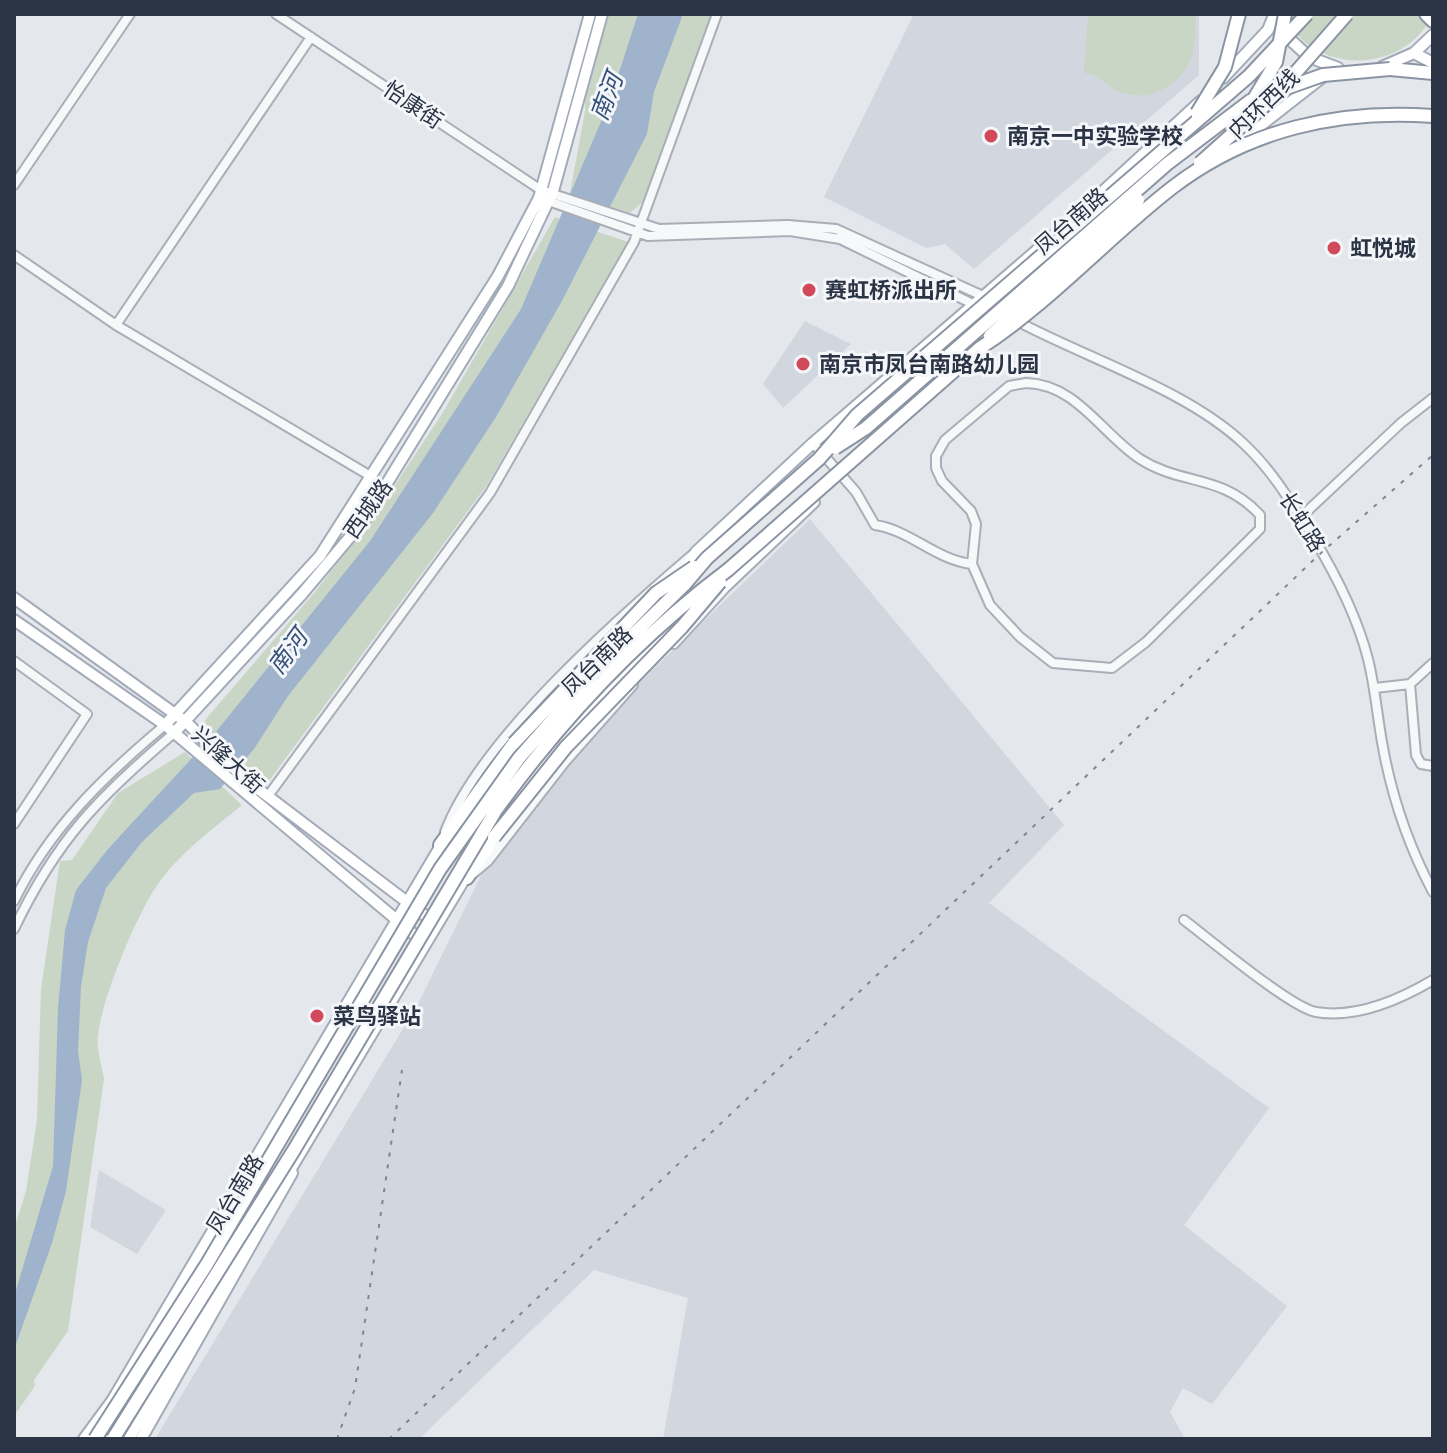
<svg xmlns="http://www.w3.org/2000/svg" width="1447" height="1453" font-family="Rubik,'Noto Sans SC',sans-serif">
  <style>
    .built { fill: #d2d6de }
    .green { fill: #c9d6c5 }
    .water { fill: #9fb4cc }
    .lines { fill: none; stroke-linecap: round; stroke-linejoin: round }
    .minor-casing { stroke: #a9aeb7; stroke-width: 12 }
    .major-casing { stroke: #a3abb8; stroke-width: 14 }
    .highway-casing { stroke: #8b94a3; stroke-width: 16 }
    .minor { stroke: #f7f8fa; stroke-width: 8 }
    .major { stroke: #fff; stroke-width: 10 }
    .highway { stroke: #fff; stroke-width: 12 }
    .rail { stroke: #7d8696; stroke-width: 2; stroke-dasharray: 4 8; stroke-linecap: butt }
    .highway-bridge-casing { stroke: #8b94a3; stroke-width: 16; stroke-linecap: butt }
    .highway-bridge { stroke: #fff; stroke-width: 12 }
    .poi-dot { fill: #d1495b; stroke: #f4f6f9; stroke-width: 3 }
    .labels { text-anchor: middle; dominant-baseline: central; stroke-width: 6; stroke-linejoin: round; paint-order: stroke }
    .street-label { font-size: 22px; fill: #2b3445; stroke: #f4f6f9 }
    .poi-label { font-size: 22px; font-weight: bold; fill: #2b3445; stroke: #f4f6f9; text-anchor: start }
    .water-label { font-size: 24px; font-style: italic; fill: #34527a; stroke: #f4f6f9 }
  </style>
  <rect width="100%" height="100%" fill="#e4e7ec"/>
  <!-- built -->
  <path class="built" d="M 914,14 L 1199,14 L 1199,75 L 974,269 L 945,244 L 926,248 L 824,197 Z
    M 805,321 L 851,344 L 783,408 L 763,384 Z
    M 810,519 L 1064,825 L 989,903 L 1269,1108 L 1184,1225 L 1287,1306 L 1212,1404 L 1183,1388 L 1170,1412 L 1185,1439 L 663,1439 L 688,1298 L 594,1270 L 419,1439 L 155,1439 L 418,1004 L 488,861 L 621,700 Z
    M 99,1170 L 166,1210 L 137,1254 L 90,1227 Z"/>
  <!-- green -->
  <path class="green" d="M 585,14 L 712,14 L 644,201 L 630,213 L 570,193 L 585,111 Z
    M 1088,14 L 1196,14 C 1195,26 1196,39 1193,51 C 1187,82 1151,103 1122,93 C 1107,88 1100,74 1084,73 Z
    M 1282,14 L 1433,14 C 1411,62 1347,75 1306,43 C 1296,35 1289,24 1282,14 Z
    M 555,217 L 628,242 L 487,485 L 266,785 L 208,729 L 205,720 L 315,592 L 381,506 L 442,414 Z
    M 185,752 L 242,805 C 214,828 182,851 160,881 C 138,911 101,999 98,1036 C 96,1049 102,1066 104,1079 L 68,1331 L 34,1380 L 35,1386 L 14,1416 L 14,1229 L 26,1191 L 37,1120 L 41,989 L 60,861 L 72,860 L 118,793 Z"/>
  <!-- water -->
  <path class="water" d="M 638,14 L 683,14 L 654,92 L 647,134 L 563,299 L 496,417 L 433,513 L 288,696 L 254,749 L 220,789 L 194,793 L 142,842 L 106,888 L 88,942 L 81,987 L 78,1051 L 82,1080 L 66,1191 L 52,1243 L 14,1350 L 14,1297 L 53,1166 L 58,1008 L 65,930 L 76,890 L 108,849 L 215,733 L 370,541 L 521,309 L 609,103 Z"/>
  <g class="lines">
    <!-- minor casing -->
    <g class="minor-casing">
      <path id="minor" d="M 276,14 L 541,190 L 659,229 L 788,225 L 836,229 L 985,297 L 1004,312
        M 14,185 L 130,14
        M 543,199 L 648,236 L 790,231 L 840,239 L 975,305
        M 14,255 L 116,325 L 372,477
        M 1015,320 C 1085,358 1186,389 1244,444 C 1273,471 1292,504 1313,537 C 1336,575 1357,616 1368,659 C 1375,687 1377,714 1382,742 C 1391,794 1408,845 1433,892
        M 116,325 L 311,37
        M 1026,383 C 1076,384 1101,433 1140,459 C 1182,486 1221,473 1260,515 L 1260,529 L 1146,642 L 1112,668 L 1053,663 L 1020,637 L 990,605 L 972,564 L 976,524 L 971,511 L 942,481 L 936,468 L 936,456 L 945,440 L 1009,386 Z
        M 813,443 L 856,492 L 875,525 C 910,530 936,560 972,564
        M 1301,517 L 1401,423 L 1433,398
        M 674,644 L 727,586
        M 14,661 L 87,714 L 14,824
        M 1410,684 L 1416,755 L 1421,764 L 1433,766
        M 1375,688 L 1410,684 L 1433,663
        M 268,796 L 490,493 L 634,242 L 717,14
        M 445,832 C 480,740 616,620 692,555
        M 474,873 L 488,861 L 565,762 L 633,685
        M 14,901 C 49,829 104,776 165,725
        M 1184,920 C 1208,938 1291,1008 1316,1012 C 1356,1019 1399,1000 1433,980
        M 14,929 C 57,839 99,797 174,733"/>
    </g>
    <!-- major casing -->
    <g class="major-casing">
      <path id="major" d="M 1283,33 L 1309,57 L 1338,68
        M 1414,53 L 1433,63
        M 1382,67 L 1414,53 L 1433,35
        M 1223,78 L 1268,30 L 1273,18
        M 1232,148 L 1334,68
        M 685,572 L 696,552 L 813,443 L 1072,220 L 1201,101
        M 713,592 L 728,584 L 814,502
        M 14,598 L 186,722 L 245,779 L 436,924
        M 14,620 L 165,725 L 423,942
        M 627,632 L 676,584
        M 165,725 L 320,556 L 498,276 L 539,198 L 590,14
        M 174,733 L 302,594 L 365,519 L 508,286 L 553,191 L 602,14
        M 501,819 C 560,738 628,669 699,599
        M 84,1439 L 112,1401 L 443,842
        M 129,1439 L 468,873
        M 141,1439 L 292,1173"/>
    </g>
    <!-- highway casing -->
    <g class="highway-casing">
      <path id="highway" d="M 1426,14 L 1433,21
        M 1390,69 L 1433,73
        M 440,845 L 514,743
        M 467,878 L 494,837"/>
    </g>
    <!-- minor -->
    <use href="#minor" class="minor"/>
    <!-- major -->
    <use href="#major" class="major"/>
    <!-- highway -->
    <use href="#highway" class="highway"/>
    <!-- rail -->
    <path class="rail" d="M 337,1439 L 355,1388 L 402,1070
      M 389,1439 L 1322,552 L 1433,455"/>
    <!-- highway-bridge casing -->
    <g class="highway-bridge-casing">
      <path id="highway-bridge" d="M 1252,102 L 1276,62 L 1285,14
        M 1197,113 L 1225,67 L 1239,14
        M 1200,163 L 1275,96 L 1347,14
        M 990,336 L 1138,200
        M 835,448 L 866,428 L 1167,164 L 1250,101 L 1323,75 L 1390,69
        M 514,743 L 656,593 L 694,567
        M 494,837 L 566,747 L 682,627 L 720,582
        M 95,1439 L 207,1264 L 440,869 L 519,758 L 593,674 L 684,585 L 707,558 L 819,459 L 857,415 L 1249,76 L 1307,14
        M 113,1439 L 294,1150 L 496,810 C 561,720 640,636 729,569 L 980,348 C 1051,302 1107,238 1173,187 C 1249,129 1340,109 1433,116"/>
    </g>
    <!-- highway-bridge -->
    <use href="#highway-bridge" class="highway-bridge"/>
  </g>
  <!-- markers -->
  <g class="poi-dot">
    <circle cx="991" cy="136" r="8"/>
    <circle cx="1334" cy="248" r="8"/>
    <circle cx="809" cy="290" r="8"/>
    <circle cx="803" cy="364" r="8"/>
    <circle cx="317" cy="1016" r="8"/>
  </g>
  <g class="labels">
    <!-- street labels -->
    <g class="street-label">
      <text transform="translate(1264 104) rotate(-44)">内环西线</text>
      <text transform="translate(413 105) rotate(34)">怡康街</text>
      <text transform="translate(1071 221) rotate(-41)">凤台南路</text>
      <text transform="translate(368 509) rotate(-55)">西城路</text>
      <text transform="translate(1302 522) rotate(58)">长虹路</text>
      <text transform="translate(597 661) rotate(-44)">凤台南路</text>
      <text transform="translate(228 760) rotate(42)">兴隆大街</text>
      <text transform="translate(235 1194) rotate(-59)">凤台南路</text>
    </g>
    <!-- poi labels -->
    <g class="poi-label">
      <text x="1007" y="136">南京一中实验学校</text>
      <text x="1350" y="248">虹悦城</text>
      <text x="825" y="290">赛虹桥派出所</text>
      <text x="819" y="364">南京市凤台南路幼儿园</text>
      <text x="333" y="1016">菜鸟驿站</text>
    </g>
    <!-- water labels -->
    <g class="water-label">
      <text transform="translate(607 97) rotate(-69)">南河</text>
      <text transform="translate(288 652) rotate(-54)">南河</text>
    </g>
  </g>
  <!-- border -->
  <rect width="1447" height="1453" fill="none" stroke="#2b3445" stroke-width="32"/>
</svg>
